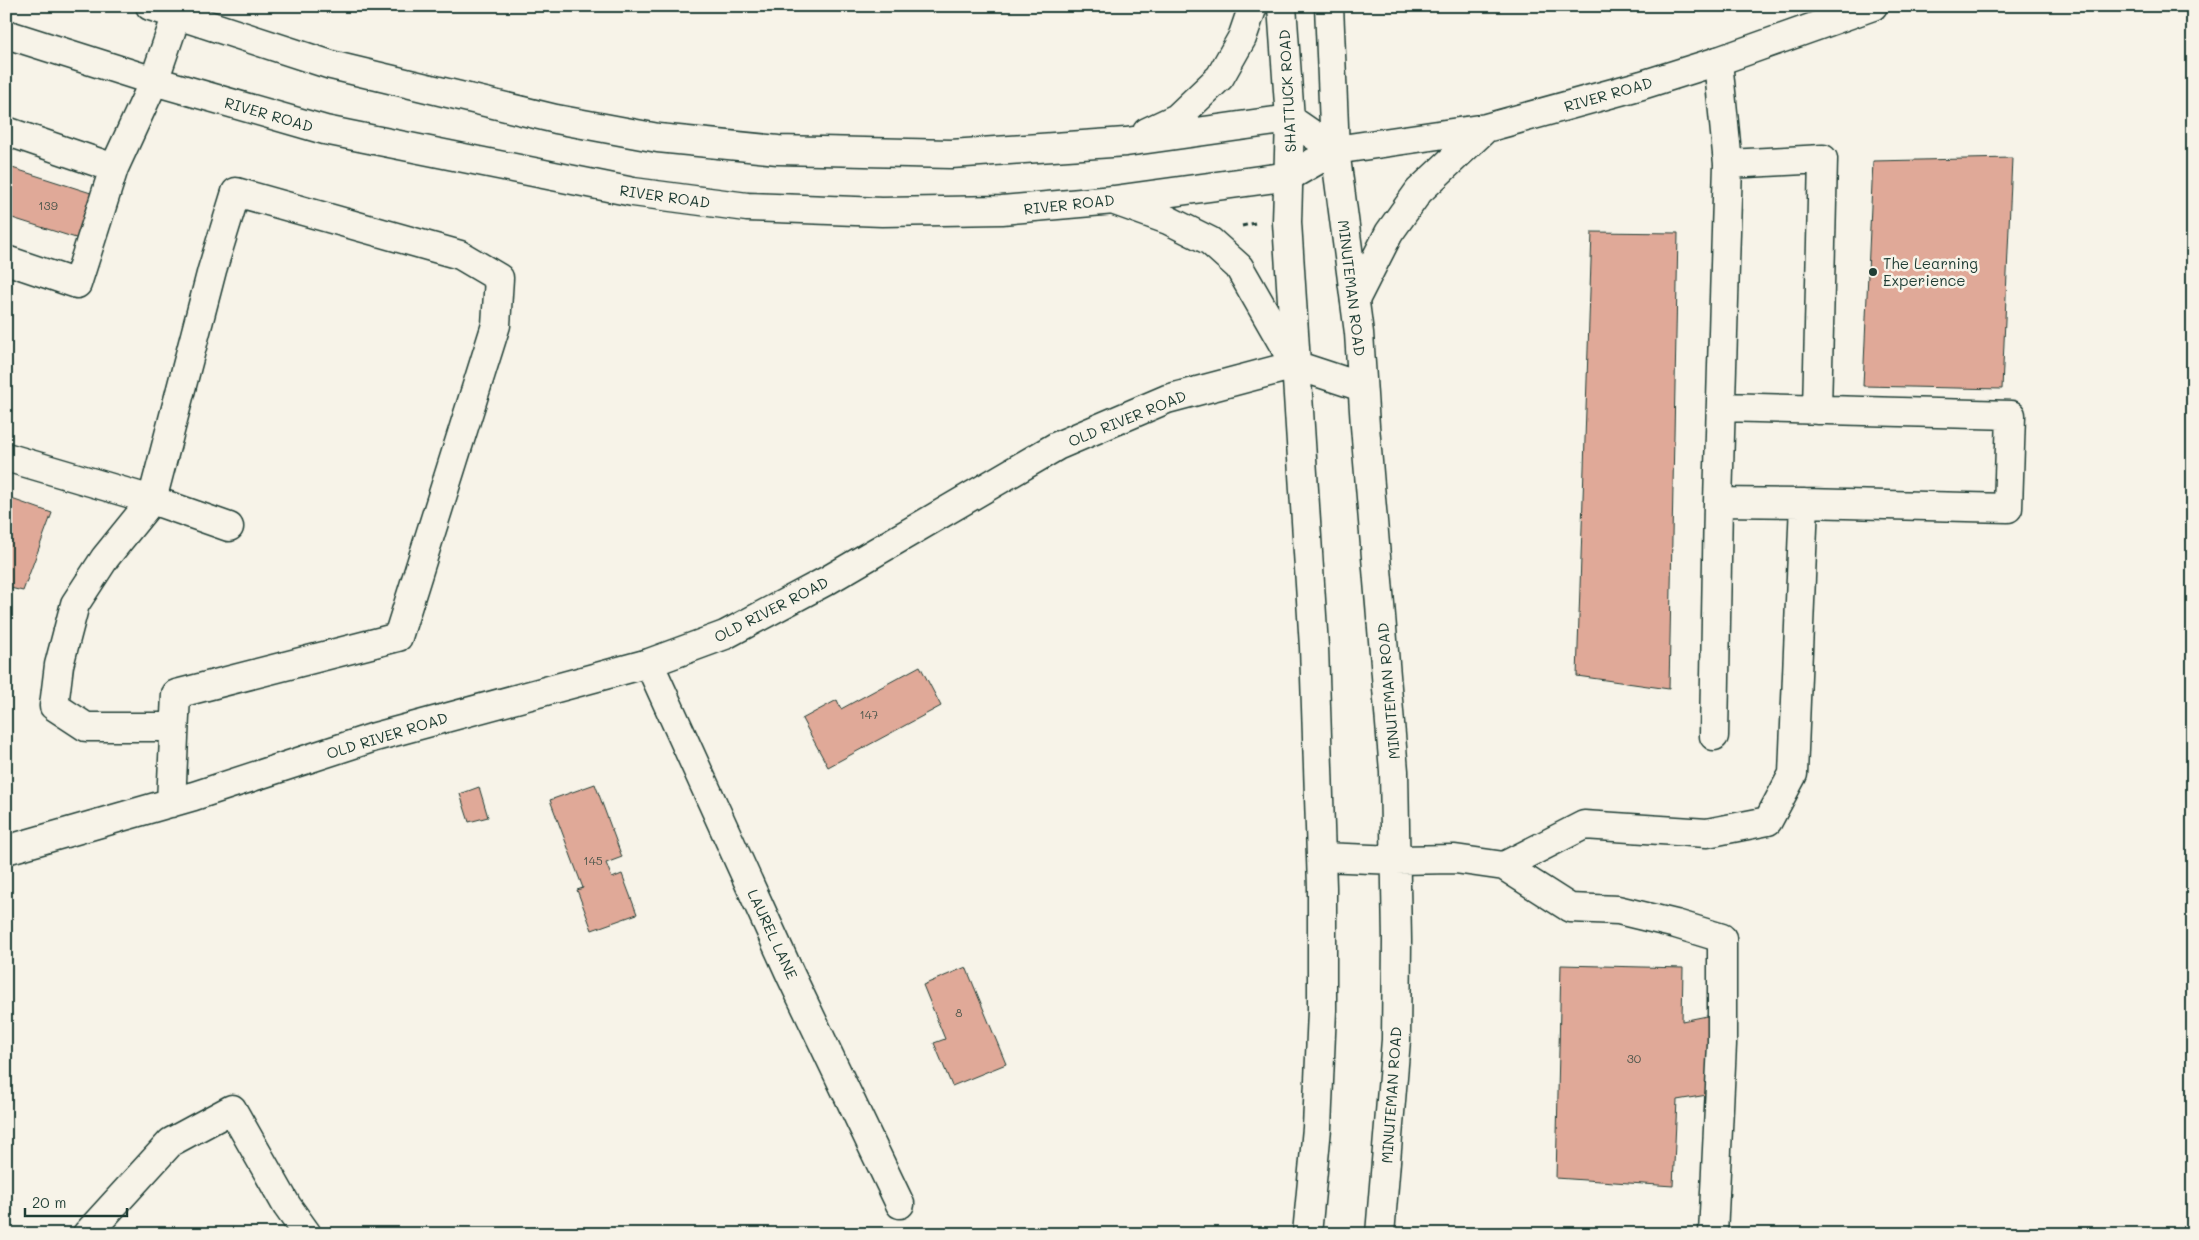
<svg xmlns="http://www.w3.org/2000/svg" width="2199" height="1240" font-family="Mali,sans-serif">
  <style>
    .building { fill: #e0a998; stroke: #1f3d34 }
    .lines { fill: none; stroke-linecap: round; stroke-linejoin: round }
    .minor-casing { stroke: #1f3d34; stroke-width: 31 }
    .major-casing { stroke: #1f3d34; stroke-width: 31 }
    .path { stroke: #1f3d34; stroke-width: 3; stroke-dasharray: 5 4; stroke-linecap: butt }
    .minor { stroke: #f7f3e8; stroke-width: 28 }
    .major { stroke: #f7f3e8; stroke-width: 28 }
    .poi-dot { fill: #1f3d34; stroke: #f7f3e8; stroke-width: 2 }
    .labels { text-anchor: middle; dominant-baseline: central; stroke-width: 5; stroke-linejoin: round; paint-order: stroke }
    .number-label { font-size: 12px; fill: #4f584d }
    .street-label { font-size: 15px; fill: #1f3d34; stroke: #f7f3e8 }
    .poi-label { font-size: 15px; fill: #1f3d34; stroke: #f7f3e8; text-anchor: start }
  </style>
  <rect width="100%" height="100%" fill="#f7f3e8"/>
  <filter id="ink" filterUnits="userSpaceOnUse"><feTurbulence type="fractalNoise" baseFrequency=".02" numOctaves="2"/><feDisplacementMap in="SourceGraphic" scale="10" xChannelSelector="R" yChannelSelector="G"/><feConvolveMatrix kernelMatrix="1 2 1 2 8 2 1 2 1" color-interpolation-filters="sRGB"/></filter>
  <g filter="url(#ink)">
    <!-- building -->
    <path class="building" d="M 2012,158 L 2002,389 L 1863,386 L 1873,161 Z
      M 6,166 L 94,194 L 79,239 L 6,216 Z
      M 1592,232 L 1678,233 L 1669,689 L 1577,676 Z
      M 6,497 L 52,513 L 23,591 L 6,587 Z
      M 920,666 L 941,706 L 828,767 L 802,719 L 837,700 L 841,709 Z
      M 595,784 L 622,857 L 606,863 L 612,878 L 622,874 L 637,914 L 592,930 L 577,890 L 583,888 L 550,800 Z
      M 479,787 L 488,817 L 469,822 L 460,794 Z
      M 1561,965 L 1683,968 L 1682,1021 L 1712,1015 L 1707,1095 L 1677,1100 L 1673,1186 L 1556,1178 Z
      M 966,967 L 1006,1064 L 952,1086 L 934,1043 L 945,1039 L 923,985 Z"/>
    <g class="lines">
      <!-- minor casing -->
      <g class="minor-casing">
        <path id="minor" d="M 1282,6 L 1290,119 L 1287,222 L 1314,647 L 1322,887 L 1322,1010 L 1317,1128 L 1307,1234
          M 1329,6 L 1335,150 L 1359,333 L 1365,426 L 1394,771 L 1397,941 L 1396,1040 L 1380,1234
          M 6,131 L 114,168 L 154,81 L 176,17
          M 1728,164 L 1823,159 L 1817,410
          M 6,260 L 77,284 L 114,168
          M 1722,407 L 2011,415 L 2008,508 L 1804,503
          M 6,457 L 152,500 L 229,527
          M 649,663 L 791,976 L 900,1204
          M 1714,736 L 1718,502
          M 171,803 L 176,694 L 398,637 L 496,325 L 499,278 L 460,255 L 236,192 L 212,270 L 152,500 L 105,558 L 75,604 L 59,665 L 54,706 L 86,727 L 174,727
          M 6,850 L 194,796 L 375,737 L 649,663 L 725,635 L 828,580 L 1057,446 L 1167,399 L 1295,365 L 1362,387
          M 1322,857 L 1396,860 L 1455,859 L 1504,866 L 1584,825 L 1707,833 L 1768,821 L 1793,774 L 1804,503 L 1718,502 L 1728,164 L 1718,61
          M 1504,866 L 1570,908 L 1618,910 L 1676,924 L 1722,938 L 1722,1044 L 1713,1234
          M 87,1234 L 171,1142 L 232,1109 L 287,1206 L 307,1234"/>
      </g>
      <!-- major casing -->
      <g class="major-casing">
        <path id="major" d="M 150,6 L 331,65 L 556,119 L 658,138 L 778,150 L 951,154 L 1126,142 L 1290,119 L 1335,150
          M 6,34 L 154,81 L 325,130 L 633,192 L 747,207 L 882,212 L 1002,210 L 1114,200 L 1290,176 L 1335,150 L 1486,128 L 1642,85 L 1718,61 L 1873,6
          M 1147,132 L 1177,118 L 1220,77 L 1242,38 L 1253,6
          M 1115,201 L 1168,220 L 1210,241 L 1239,267 L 1295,365
          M 1355,300 L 1389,233 L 1419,191 L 1486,128"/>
      </g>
      <!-- path -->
      <path class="path" d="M 1242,226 L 1255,223"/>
      <!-- minor -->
      <use href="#minor" class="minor"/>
      <!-- major -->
      <use href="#major" class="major"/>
    </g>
  </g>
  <!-- markers -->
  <circle class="poi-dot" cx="1873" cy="272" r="5"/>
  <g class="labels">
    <!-- number labels -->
    <g class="number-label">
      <text x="48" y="205">139</text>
      <text x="869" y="714">147</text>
      <text x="593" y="860">145</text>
      <text x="959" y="1012">8</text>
      <text x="1634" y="1058">30</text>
    </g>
    <!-- street labels -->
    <g class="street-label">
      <text transform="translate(1287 91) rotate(-93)">SHATTUCK ROAD</text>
      <text transform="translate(1608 94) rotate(-16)">RIVER ROAD</text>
      <text transform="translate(269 114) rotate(16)">RIVER ROAD</text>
      <text transform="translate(665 196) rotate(8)">RIVER ROAD</text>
      <text transform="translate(1069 204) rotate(-6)">RIVER ROAD</text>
      <text transform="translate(1352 288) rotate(83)">MINUTEMAN ROAD</text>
      <text transform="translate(1127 418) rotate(-22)">OLD RIVER ROAD</text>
      <text transform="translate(771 609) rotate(-27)">OLD RIVER ROAD</text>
      <text transform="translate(1388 691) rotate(-95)">MINUTEMAN ROAD</text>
      <text transform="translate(387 735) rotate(-17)">OLD RIVER ROAD</text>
      <text transform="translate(773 934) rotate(65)">LAUREL LANE</text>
      <text transform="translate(1391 1095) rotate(-86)">MINUTEMAN ROAD</text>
    </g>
    <!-- poi labels -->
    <g class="poi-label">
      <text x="1883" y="263">The Learning<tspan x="1883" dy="17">Experience</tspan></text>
    </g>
  </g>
  <!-- margin -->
  <rect width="2199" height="1240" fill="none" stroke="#f7f3e8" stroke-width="25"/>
  <rect x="12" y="12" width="2174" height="1215" fill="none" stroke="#1f3d34" stroke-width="2" filter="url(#ink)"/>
  <!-- scale -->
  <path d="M25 1208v8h102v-8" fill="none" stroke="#1f3d34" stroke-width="2.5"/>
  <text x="32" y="1208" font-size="15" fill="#1f3d34" stroke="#f7f3e8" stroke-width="4" paint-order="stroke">20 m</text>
</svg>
